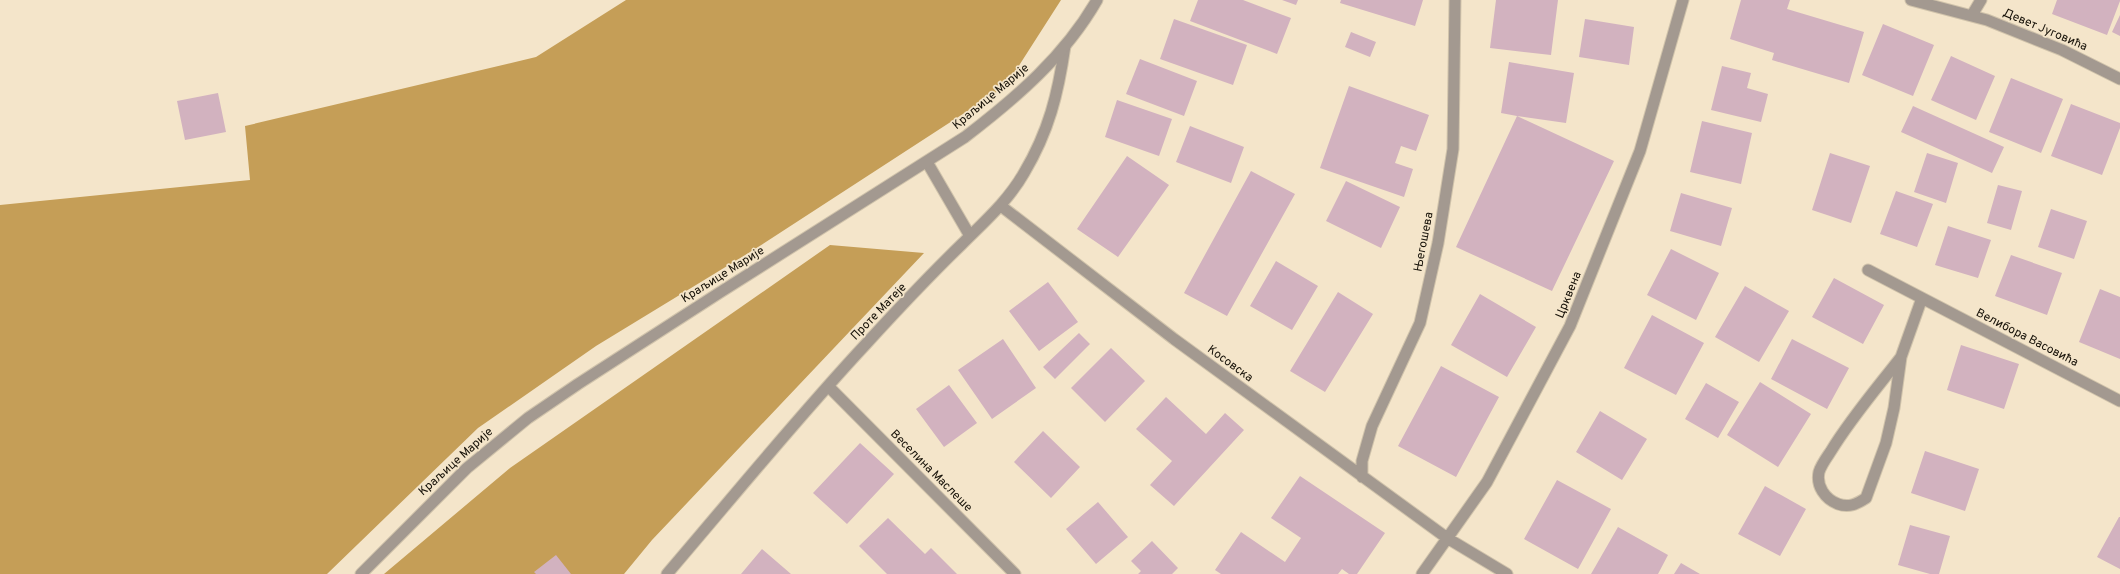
<svg xmlns="http://www.w3.org/2000/svg" width="2120" height="574" font-family="Overpass,sans-serif">
  <style>
    .forest { fill: #c59e57 }
    .building { fill: #d2b2bf }
    .lines { fill: none; stroke-linecap: round; stroke-linejoin: round }
    .minor-casing { stroke: #d0c3ab; stroke-width: 13 }
    .tertiary-casing { stroke: #d0c3ab; stroke-width: 13 }
    .minor { stroke: #a39990; stroke-width: 11 }
    .tertiary { stroke: #a39990; stroke-width: 11 }
    .labels { text-anchor: middle; dominant-baseline: central; stroke-width: 3.5; stroke-linejoin: round; paint-order: stroke }
    .street-label { font-size: 12px; fill: #140f06; stroke: #f4e5ca }
  </style>
  <rect width="100%" height="100%" fill="#f4e5ca"/>
  <!-- forest -->
  <path class="forest" d="M 626,0 L 1061,0 L 1006,86 L 755,249 L 596,346 L 478,428 L 327,574 L 0,574 L 0,205 L 250,180 L 245,126 L 536,57 Z
    M 830,245 L 924,253 L 652,540 L 624,574 L 384,574 L 510,468 Z"/>
  <!-- building -->
  <path class="building" d="M 1198,0 L 1243,0 L 1291,18 L 1277,54 L 1190,21 Z
    M 1282,0 L 1298,0 L 1296,5 Z
    M 1341,0 L 1423,0 L 1415,26 L 1340,3 Z
    M 1496,0 L 1558,0 L 1551,55 L 1490,48 Z
    M 1741,0 L 1790,0 L 1787,9 L 1864,32 L 1849,83 L 1772,60 L 1774,53 L 1730,39 Z
    M 2057,0 L 2120,0 L 2120,1 L 2107,35 L 2052,14 Z
    M 2120,15 L 2120,36 L 2112,32 Z
    M 1174,19 L 1247,45 L 1233,85 L 1160,59 Z
    M 1585,19 L 1634,27 L 1629,65 L 1579,57 Z
    M 1883,24 L 1934,45 L 1913,96 L 1862,75 Z
    M 1351,32 L 1376,42 L 1370,57 L 1345,47 Z
    M 1951,56 L 1995,76 L 1976,120 L 1931,100 Z
    M 1140,59 L 1197,81 L 1184,116 L 1126,94 Z
    M 1509,62 L 1574,73 L 1566,123 L 1517,116 L 1614,161 L 1552,291 L 1456,247 L 1517,116 L 1501,113 Z
    M 1722,66 L 1751,73 L 1747,88 L 1768,94 L 1761,122 L 1711,110 Z
    M 2011,78 L 2063,99 L 2041,153 L 1989,132 Z
    M 1349,86 L 1429,115 L 1416,151 L 1401,146 L 1395,163 L 1413,169 L 1404,197 L 1320,168 Z
    M 218,93 L 226,132 L 185,140 L 177,101 Z
    M 1117,100 L 1172,119 L 1159,156 L 1105,137 Z
    M 2071,104 L 2120,123 L 2120,128 L 2102,175 L 2051,156 Z
    M 1913,106 L 2004,147 L 1992,173 L 1901,132 Z
    M 1702,121 L 1752,133 L 1741,184 L 1690,172 Z
    M 1190,126 L 1244,147 L 1231,183 L 1176,162 Z
    M 1830,153 L 1870,166 L 1851,223 L 1812,210 Z
    M 1927,153 L 1958,163 L 1946,203 L 1914,192 Z
    M 1127,156 L 1169,185 L 1118,257 L 1077,229 Z
    M 1251,171 L 1295,194 L 1227,316 L 1184,293 Z
    M 1346,181 L 1400,207 L 1381,248 L 1326,221 Z
    M 1998,185 L 2022,191 L 2011,230 L 1987,223 Z
    M 1896,191 L 1933,204 L 1917,247 L 1880,234 Z
    M 1681,193 L 1732,208 L 1721,246 L 1670,231 Z
    M 2051,209 L 2087,221 L 2074,259 L 2038,247 Z
    M 1948,226 L 1991,240 L 1978,278 L 1935,265 Z
    M 1671,249 L 1719,273 L 1696,320 L 1647,295 Z
    M 2011,255 L 2062,273 L 2047,315 L 1995,296 Z
    M 1276,261 L 1318,286 L 1292,330 L 1250,306 Z
    M 1834,278 L 1884,305 L 1863,344 L 1812,317 Z
    M 1048,282 L 1078,322 L 1039,351 L 1009,311 Z
    M 1745,286 L 1789,311 L 1759,362 L 1715,337 Z
    M 2100,289 L 2120,297 L 2120,359 L 2079,342 Z
    M 1338,292 L 1373,314 L 1325,392 L 1290,371 Z
    M 1480,294 L 1536,327 L 1507,377 L 1451,345 Z
    M 1652,315 L 1704,343 L 1676,395 L 1624,368 Z
    M 1079,333 L 1090,344 L 1055,379 L 1043,367 Z
    M 1003,339 L 1036,388 L 992,419 L 958,370 Z
    M 1792,339 L 1849,368 L 1827,409 L 1771,379 Z
    M 1961,345 L 2019,364 L 2004,409 L 1947,390 Z
    M 1111,348 L 1145,381 L 1105,422 L 1071,388 Z
    M 1441,366 L 1499,397 L 1456,477 L 1398,446 Z
    M 1760,382 L 1811,414 L 1778,467 L 1727,435 Z
    M 1706,383 L 1739,402 L 1718,438 L 1685,419 Z
    M 949,385 L 977,423 L 944,447 L 916,409 Z
    M 1166,397 L 1206,434 L 1225,413 L 1244,430 L 1174,506 L 1150,485 L 1172,461 L 1136,429 Z
    M 1600,411 L 1647,439 L 1622,480 L 1576,452 Z
    M 1043,431 L 1080,467 L 1051,498 L 1014,462 Z
    M 860,443 L 894,474 L 847,524 L 813,493 Z
    M 1925,451 L 1979,469 L 1965,511 L 1911,493 Z
    M 1300,476 L 1385,533 L 1357,574 L 1349,574 L 1342,569 L 1338,574 L 1221,574 L 1215,570 L 1241,532 L 1285,562 L 1301,538 L 1271,518 Z
    M 1557,480 L 1611,509 L 1578,569 L 1524,539 Z
    M 1765,486 L 1806,509 L 1780,556 L 1738,534 Z
    M 1098,502 L 1128,537 L 1096,564 L 1066,529 Z
    M 2119,517 L 2120,517 L 2120,569 L 2097,557 Z
    M 888,518 L 925,554 L 931,548 L 957,574 L 887,574 L 859,546 Z
    M 1910,525 L 1950,536 L 1939,574 L 1930,574 L 1898,565 Z
    M 1618,527 L 1668,555 L 1658,574 L 1591,574 Z
    M 1152,541 L 1178,568 L 1172,574 L 1138,574 L 1141,571 L 1131,561 Z
    M 762,549 L 791,574 L 741,574 Z
    M 556,555 L 571,574 L 536,574 L 534,572 Z
    M 1681,563 L 1700,574 L 1674,574 Z"/>
  <g class="lines">
    <!-- minor casing -->
    <g class="minor-casing">
      <path id="minor" d="M 1911,0 L 1987,20 L 2062,50 L 2120,79
        M 1972,15 L 1981,0
        M 927,162 L 970,236
        M 1001,206 L 1174,339 L 1447,538 L 1507,574
        M 1868,270 L 2120,401
        M 1901,357 C 1877,388 1851,418 1831,451 C 1827,457 1821,465 1819,472 C 1816,486 1825,499 1838,504 C 1849,508 1857,504 1866,498 L 1886,443 L 1894,408 L 1901,357 L 1922,298
        M 828,386 L 1015,574
        M 1362,477 L 1362,461 L 1372,426 L 1420,323 L 1438,243 L 1453,149 L 1455,0
        M 667,574 C 733,497 797,418 866,344 C 897,310 929,276 962,244 C 985,221 1008,201 1024,173 C 1049,131 1058,94 1065,46
        M 1422,574 L 1487,482 L 1570,326 L 1640,151 L 1683,0"/>
    </g>
    <!-- tertiary casing -->
    <g class="tertiary-casing">
      <path id="tertiary" d="M 361,574 L 467,468 L 528,418 L 578,384 L 719,293 L 965,137 C 1016,98 1065,56 1097,0"/>
    </g>
    <!-- minor -->
    <use href="#minor" class="minor"/>
    <!-- tertiary -->
    <use href="#tertiary" class="tertiary"/>
  </g>
  <g class="labels">
    <!-- street labels -->
    <g class="street-label">
      <text transform="translate(2045 30) rotate(23)">Девет Југовића</text>
      <text transform="translate(991 97) rotate(-40)">Краљице Марије</text>
      <text transform="translate(1424 242) rotate(-79)">Његошева</text>
      <text transform="translate(723 275) rotate(-32)">Краљице Марије</text>
      <text transform="translate(1569 295) rotate(-68)">Црквена</text>
      <text transform="translate(879 312) rotate(-46)">Проте Матеје</text>
      <text transform="translate(2027 338) rotate(27)">Велибора Васовића</text>
      <text transform="translate(1230 364) rotate(36)">Косовска</text>
      <text transform="translate(456 462) rotate(-42)">Краљице Марије</text>
      <text transform="translate(931 471) rotate(45)">Веселина Маслеше</text>
    </g>
  </g>
</svg>
